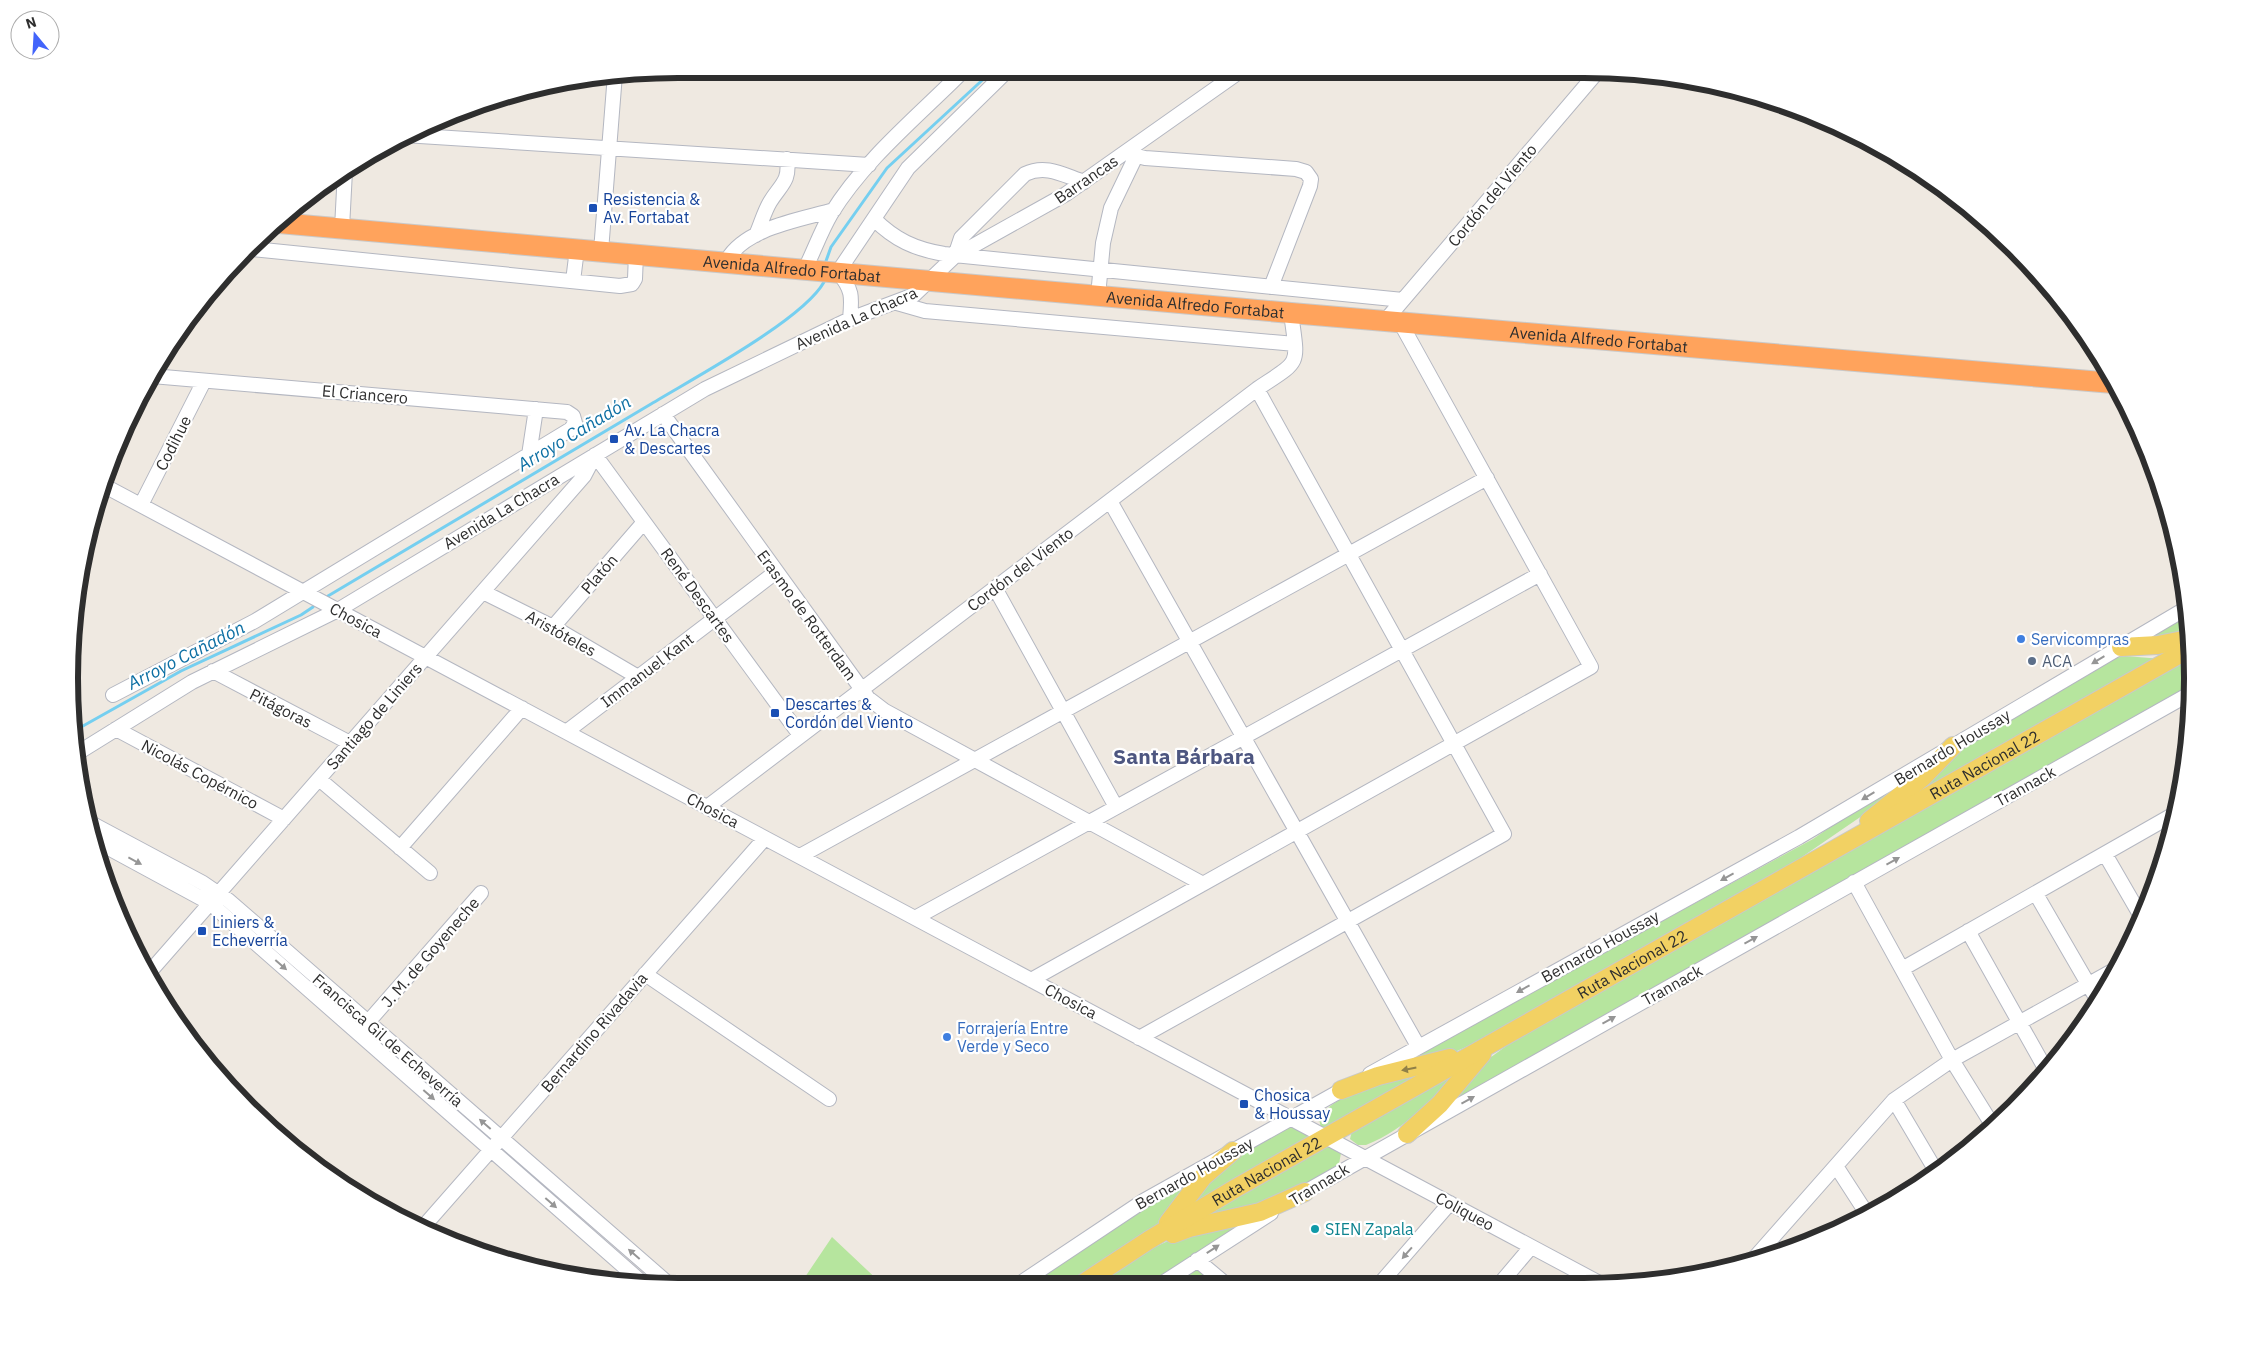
<svg xmlns="http://www.w3.org/2000/svg" width="2261" height="1356" font-family="'IBM Plex Sans',sans-serif">
  <style>
    .green { fill: #b6e59e }
    .lines { fill: none; stroke-linecap: round; stroke-linejoin: round }
    .stream { stroke: #75cff0; stroke-width: 3 }
    .minor-casing { stroke: #b4b7c1; stroke-width: 16 }
    .major-casing { stroke: #c9c9c9; stroke-width: 20 }
    .highway-casing { stroke: #c9c9c9; stroke-width: 22 }
    .minor { stroke: #fff; stroke-width: 14 }
    .major { stroke: #f2d163; stroke-width: 18 }
    .highway { stroke: #ffa35c; stroke-width: 20 }
    .oneway { fill: #969696 }
    .oneway2 { fill: #908048 }
    .transit-dot { fill: #1a4fb4; stroke: #fff; stroke-width: 2 }
    .shop-dot { fill: #3f7fe0; stroke: #fff; stroke-width: 2 }
    .service-dot { fill: #5c6f8a; stroke: #fff; stroke-width: 2 }
    .culture-dot { fill: #0f9aa8; stroke: #fff; stroke-width: 2 }
    .labels { text-anchor: middle; dominant-baseline: central; stroke-width: 4.5; stroke-linejoin: round; paint-order: stroke }
    .street-label { font-size: 16px; fill: #2e2e2e; stroke: #fff }
    .transit-label { font-size: 16px; fill: #164399; stroke: #fff; text-anchor: start }
    .shop-label { font-size: 16px; fill: #366cbe; stroke: #fff; text-anchor: start }
    .service-label { font-size: 16px; fill: #4e5e75; stroke: #fff; text-anchor: start }
    .culture-label { font-size: 16px; fill: #0d838f; stroke: #fff; text-anchor: start }
    .water-label { font-size: 18px; font-style: italic; fill: #0d6fa3; stroke: #fff }
    .district-label { font-size: 21px; font-weight: bold; fill: #4d5680; stroke: #fff }
    .rim { fill: none; stroke: #2e2e2e; stroke-width: 6 }
  </style>
  <rect width="100%" height="100%" fill="#efe9e1"/>
  <!-- green -->
  <path class="green" d="M 2186,614 L 2188,634 L 2139,642 Z
    M 2125,656 L 2162,659 L 1882,816 L 1970,742 L 2111,659 Z
    M 2190,658 L 2191,687 L 1450,1105 L 1487,1060 L 1509,1044 Z
    M 1922,770 L 1910,783 L 1780,872 L 1475,1043 L 1448,1055 L 1387,1070 L 1813,839 L 1861,806 Z
    M 1465,1064 C 1436,1096 1407,1129 1366,1145 L 1358,1145 L 1350,1139 L 1352,1131 Z
    M 1442,1065 L 1331,1129 L 1321,1128 L 1319,1119 C 1334,1090 1412,1074 1442,1065 Z
    M 1290,1126 L 1312,1137 L 1176,1218 L 1218,1168 Z
    M 1326,1144 L 1341,1153 L 1339,1164 L 1277,1201 L 1180,1227 Z
    M 1201,1175 L 1176,1208 L 1149,1234 L 1069,1286 L 1026,1286 L 1137,1212 Z
    M 1257,1217 L 1148,1286 L 1093,1286 L 1153,1248 L 1183,1234 Z
    M 832,1237 L 884,1286 L 799,1286 Z
    M 1196,1269 L 1211,1281 L 1203,1286 L 1172,1286 Z"/>
  <g class="lines">
    <!-- stream -->
    <path class="stream" d="M 826,261 L 831,247 L 887,168 L 990,73
      M 328,596 C 436,532 544,468 651,404 C 692,379 803,320 824,282
      M 74,731 L 181,671 L 301,615 L 313,607"/>
    <!-- minor casing -->
    <g class="minor-casing">
      <path id="minor" d="M 404,135 L 869,165
        M 1125,153 L 1145,158 L 1296,169 L 1306,172 L 1311,179 L 1310,186 L 1271,287
        M 874,219 C 895,240 915,249 944,254 L 1403,300
        M 342,228 L 345,171
        M 756,235 C 761,224 764,212 770,202 C 781,184 790,182 787,159
        M 253,249 L 620,286 L 632,284 L 635,279 L 636,254
        M 601,251 L 615,74
        M 955,256 L 961,238 L 1025,174 C 1046,164 1063,175 1084,182
        M 726,262 C 743,228 800,220 834,210
        M 805,269 C 814,251 821,231 831,214 C 864,160 917,117 961,73
        M 573,281 L 577,249
        M 1098,296 L 1103,243 L 1111,208 L 1136,156
        M 897,303 L 925,311 L 1295,344
        M 850,319 C 852,297 853,290 838,272 L 908,168 L 1006,72
        M 1385,321 L 1599,70
        M 663,414 L 868,698 L 885,711 L 1203,884
        M 529,455 L 536,409
        M 595,455 L 800,735
        M 101,484 L 1605,1286
        M 1110,501 L 1418,1046
        M 141,505 L 204,381
        M 995,588 L 1116,807
        M 483,592 L 553,627 L 638,677
        M 553,627 L 644,522
        M 213,671 L 350,743
        M 113,695 L 255,621 L 571,429 L 575,423 L 573,416 L 567,412 L 152,376
        M 116,729 L 284,819
        M 566,732 L 776,572
        M 76,754 L 192,682 L 338,610 L 705,389 L 850,319 L 914,295 L 955,256 L 1066,194 L 1239,72
        M 319,779 L 430,873
        M 707,807 L 1257,389 C 1302,359 1298,367 1291,313
        M 87,821 L 203,883 L 228,900 L 671,1286
        M 92,839 L 210,903 L 646,1286
        M 400,848 L 522,708
        M 2105,854 L 2142,918
        M 800,856 L 1487,478
        M 1854,882 L 1952,1060 L 1993,1126
        M 2036,894 L 2098,1001
        M 915,918 L 1540,574
        M 1968,931 L 2045,1068
        M 1902,969 L 2176,813
        M 148,974 L 584,476 L 595,455
        M 645,974 L 829,1099
        M 1031,980 L 1591,667 L 1400,322
        M 362,1029 L 481,893
        M 1139,1038 L 1504,834 L 1257,389
        M 1370,1074 L 1799,837 L 2185,609
        M 1894,1100 L 1936,1171
        M 243,1104 L 265,1124
        M 1836,1166 L 1867,1214
        M 1298,1196 L 2191,693
        M 424,1226 L 765,838
        M 1197,1260 L 1228,1286
        M 1751,1262 L 1894,1100 L 1952,1060 L 2114,970
        M 1016,1286 L 1145,1200 L 1349,1086
        M 1158,1286 L 1271,1213
        M 1378,1286 L 1450,1203
        M 1498,1286 L 1531,1247"/>
    </g>
    <!-- major casing -->
    <g class="major-casing">
      <g id="major">
        <path d="M 2121,647 L 2158,645 L 2188,639"/>
        <path d="M 1869,821 L 1923,777 L 1953,746"/>
        <path d="M 1341,1090 L 1378,1076 L 1450,1058"/>
        <path d="M 1407,1134 L 1440,1104 L 1482,1054"/>
        <path d="M 1168,1223 L 1203,1177 L 1233,1151"/>
        <path d="M 1173,1234 L 1189,1228 L 1260,1212 L 1305,1192"/>
        <path id="s1" d="M 1079,1286 L 1149,1240 L 1236,1188 L 2189,649"/>
      </g>
    </g>
    <!-- highway casing -->
    <g class="highway-casing">
      <g id="highway">
        <path id="s2" d="M 279,223 L 1291,313 L 2113,383"/>
      </g>
    </g>
    <!-- minor -->
    <use href="#minor" class="minor"/>
    <!-- major -->
    <use href="#major" class="major"/>
    <!-- highway -->
    <use href="#highway" class="highway"/>
  </g>
  <!-- one-way arrows -->
  <defs><path id="oneway-solid" d="M-6-.8H1V-3.2L6.5 0L1 3.2V.8H-6Z" transform="scale(1.25)"/></defs>
  <g class="oneway">
    <use href="#oneway-solid" transform="translate(2098 660) rotate(149)"/>
    <use href="#oneway-solid" transform="translate(1868 796) rotate(149)"/>
    <use href="#oneway-solid" transform="translate(135 861) rotate(28)"/>
    <use href="#oneway-solid" transform="translate(1893 861) rotate(-29)"/>
    <use href="#oneway-solid" transform="translate(1727 877) rotate(151)"/>
    <use href="#oneway-solid" transform="translate(1751 940) rotate(-29)"/>
    <use href="#oneway-solid" transform="translate(281 965) rotate(41)"/>
    <use href="#oneway-solid" transform="translate(1523 989) rotate(151)"/>
    <use href="#oneway-solid" transform="translate(1609 1020) rotate(-29)"/>
    <use href="#oneway-solid" transform="translate(429 1095) rotate(41)"/>
    <use href="#oneway-solid" transform="translate(1468 1100) rotate(-29)"/>
    <use href="#oneway-solid" transform="translate(485 1124) rotate(-139)"/>
    <use href="#oneway-solid" transform="translate(551 1203) rotate(41)"/>
    <use href="#oneway-solid" transform="translate(1213 1249) rotate(-33)"/>
    <use href="#oneway-solid" transform="translate(1407 1253) rotate(131)"/>
    <use href="#oneway-solid" transform="translate(634 1254) rotate(-139)"/>
  </g>
  <use class="oneway2" href="#oneway-solid" transform="translate(1409 1069) rotate(169)"/>
  <!-- markers -->
  <g class="transit-dot">
    <rect x="588" y="203" width="10" height="10" rx="2.5"/>
    <rect x="609" y="434" width="10" height="10" rx="2.5"/>
    <rect x="770" y="708" width="10" height="10" rx="2.5"/>
    <rect x="197" y="926" width="10" height="10" rx="2.5"/>
    <rect x="1239" y="1099" width="10" height="10" rx="2.5"/>
  </g>
  <g class="shop-dot">
    <circle cx="2021" cy="639" r="5"/>
    <circle cx="947" cy="1037" r="5"/>
  </g>
  <circle class="service-dot" cx="2032" cy="661" r="5"/>
  <circle class="culture-dot" cx="1315" cy="1229" r="5"/>
  <g class="labels">
    <!-- street labels -->
    <g class="street-label">
      <text transform="translate(1086 179) rotate(-34)">Barrancas</text>
      <text transform="translate(1492 195) rotate(-50)">Cordón del Viento</text>
      <text stroke="none"><textPath href="#s2" startOffset="515">Avenida Alfredo Fortabat</textPath></text>
      <text stroke="none"><textPath href="#s2" startOffset="920">Avenida Alfredo Fortabat</textPath></text>
      <text transform="translate(856 318) rotate(-24)">Avenida La Chacra</text>
      <text stroke="none"><textPath href="#s2" startOffset="1325">Avenida Alfredo Fortabat</textPath></text>
      <text transform="translate(365 394) rotate(5)">El Criancero</text>
      <text transform="translate(173 443) rotate(-63)">Codihue</text>
      <text transform="translate(501 511) rotate(-31)">Avenida La Chacra</text>
      <text transform="translate(1020 569) rotate(-37)">Cordón del Viento</text>
      <text transform="translate(599 574) rotate(-49)">Platón</text>
      <text transform="translate(698 595) rotate(54)">René Descartes</text>
      <text transform="translate(807 615) rotate(54)">Erasmo de Rotterdam</text>
      <text transform="translate(356 620) rotate(28)">Chosica</text>
      <text transform="translate(561 633) rotate(29)">Aristóteles</text>
      <text transform="translate(647 670) rotate(-37)">Immanuel Kant</text>
      <text transform="translate(281 708) rotate(27)">Pitágoras</text>
      <text transform="translate(374 716) rotate(-49)">Santiago de Liniers</text>
      <text transform="translate(1952 747) rotate(-31)">Bernardo Houssay</text>
      <text stroke="none"><textPath href="#s1" startOffset="1045">Ruta Nacional 22</textPath></text>
      <text transform="translate(200 774) rotate(28)">Nicolás Copérnico</text>
      <text transform="translate(2025 786) rotate(-29)">Trannack</text>
      <text transform="translate(713 810) rotate(28)">Chosica</text>
      <text transform="translate(1600 946) rotate(-29)">Bernardo Houssay</text>
      <text transform="translate(430 952) rotate(-49)">J. M. de Goyeneche</text>
      <text stroke="none"><textPath href="#s1" startOffset="640">Ruta Nacional 22</textPath></text>
      <text transform="translate(1672 985) rotate(-29)">Trannack</text>
      <text transform="translate(1071 1001) rotate(28)">Chosica</text>
      <text transform="translate(594 1032) rotate(-49)">Bernardino Rivadavia</text>
      <text transform="translate(388 1040) rotate(41)">Francisca Gil de Echeverría</text>
      <text stroke="none"><textPath href="#s1" startOffset="220">Ruta Nacional 22</textPath></text>
      <text transform="translate(1194 1173) rotate(-29)">Bernardo Houssay</text>
      <text transform="translate(1319 1184) rotate(-31)">Trannack</text>
      <text transform="translate(1465 1211) rotate(28)">Coliqueo</text>
    </g>
    <!-- transit labels -->
    <g class="transit-label">
      <text x="603" y="199">Resistencia &amp;<tspan x="603" dy="18">Av. Fortabat</tspan></text>
      <text x="624" y="430">Av. La Chacra<tspan x="624" dy="18">&amp; Descartes</tspan></text>
      <text x="785" y="704">Descartes &amp;<tspan x="785" dy="18">Cordón del Viento</tspan></text>
      <text x="212" y="922">Liniers &amp;<tspan x="212" dy="18">Echeverría</tspan></text>
      <text x="1254" y="1095">Chosica<tspan x="1254" dy="18">&amp; Houssay</tspan></text>
    </g>
    <!-- shop labels -->
    <g class="shop-label">
      <text x="2031" y="639">Servicompras</text>
      <text x="957" y="1028">Forrajería Entre<tspan x="957" dy="18">Verde y Seco</tspan></text>
    </g>
    <!-- service labels -->
    <g class="service-label">
      <text x="2042" y="661">ACA</text>
    </g>
    <!-- culture labels -->
    <g class="culture-label">
      <text x="1325" y="1229">SIEN Zapala</text>
    </g>
    <!-- water labels -->
    <g class="water-label">
      <text transform="translate(574 433) rotate(-31)">Arroyo Cañadón</text>
      <text transform="translate(186 655) rotate(-27)">Arroyo Cañadón</text>
    </g>
    <!-- district labels -->
    <g class="district-label">
      <text x="1184" y="756">Santa Bárbara</text>
    </g>
  </g>
  <!-- crop -->
  <path d="M0 0H2261V1356H0ZM678 78H1584A600 600 0 0 1 2184 678V678A600 600 0 0 1 1584 1278H678A600 600 0 0 1 78 678V678A600 600 0 0 1 678 78Z" fill="#fff" fill-rule="evenodd"/>
  <path class="rim" d="M678 78H1584A600 600 0 0 1 2184 678V678A600 600 0 0 1 1584 1278H678A600 600 0 0 1 78 678V678A600 600 0 0 1 678 78Z"/>
  <!-- north arrow -->
  <g transform="translate(35 35) rotate(342)"><circle r="24" fill="#ffffff" stroke="#ababab"/>
  <path d="M0-4L9 19L0 12L-9 19Z" fill="#4264fb"/>
  <text y="-8" font-size="14" font-weight="bold" text-anchor="middle" fill="#2e2e2e">N</text>
  </g>
</svg>
